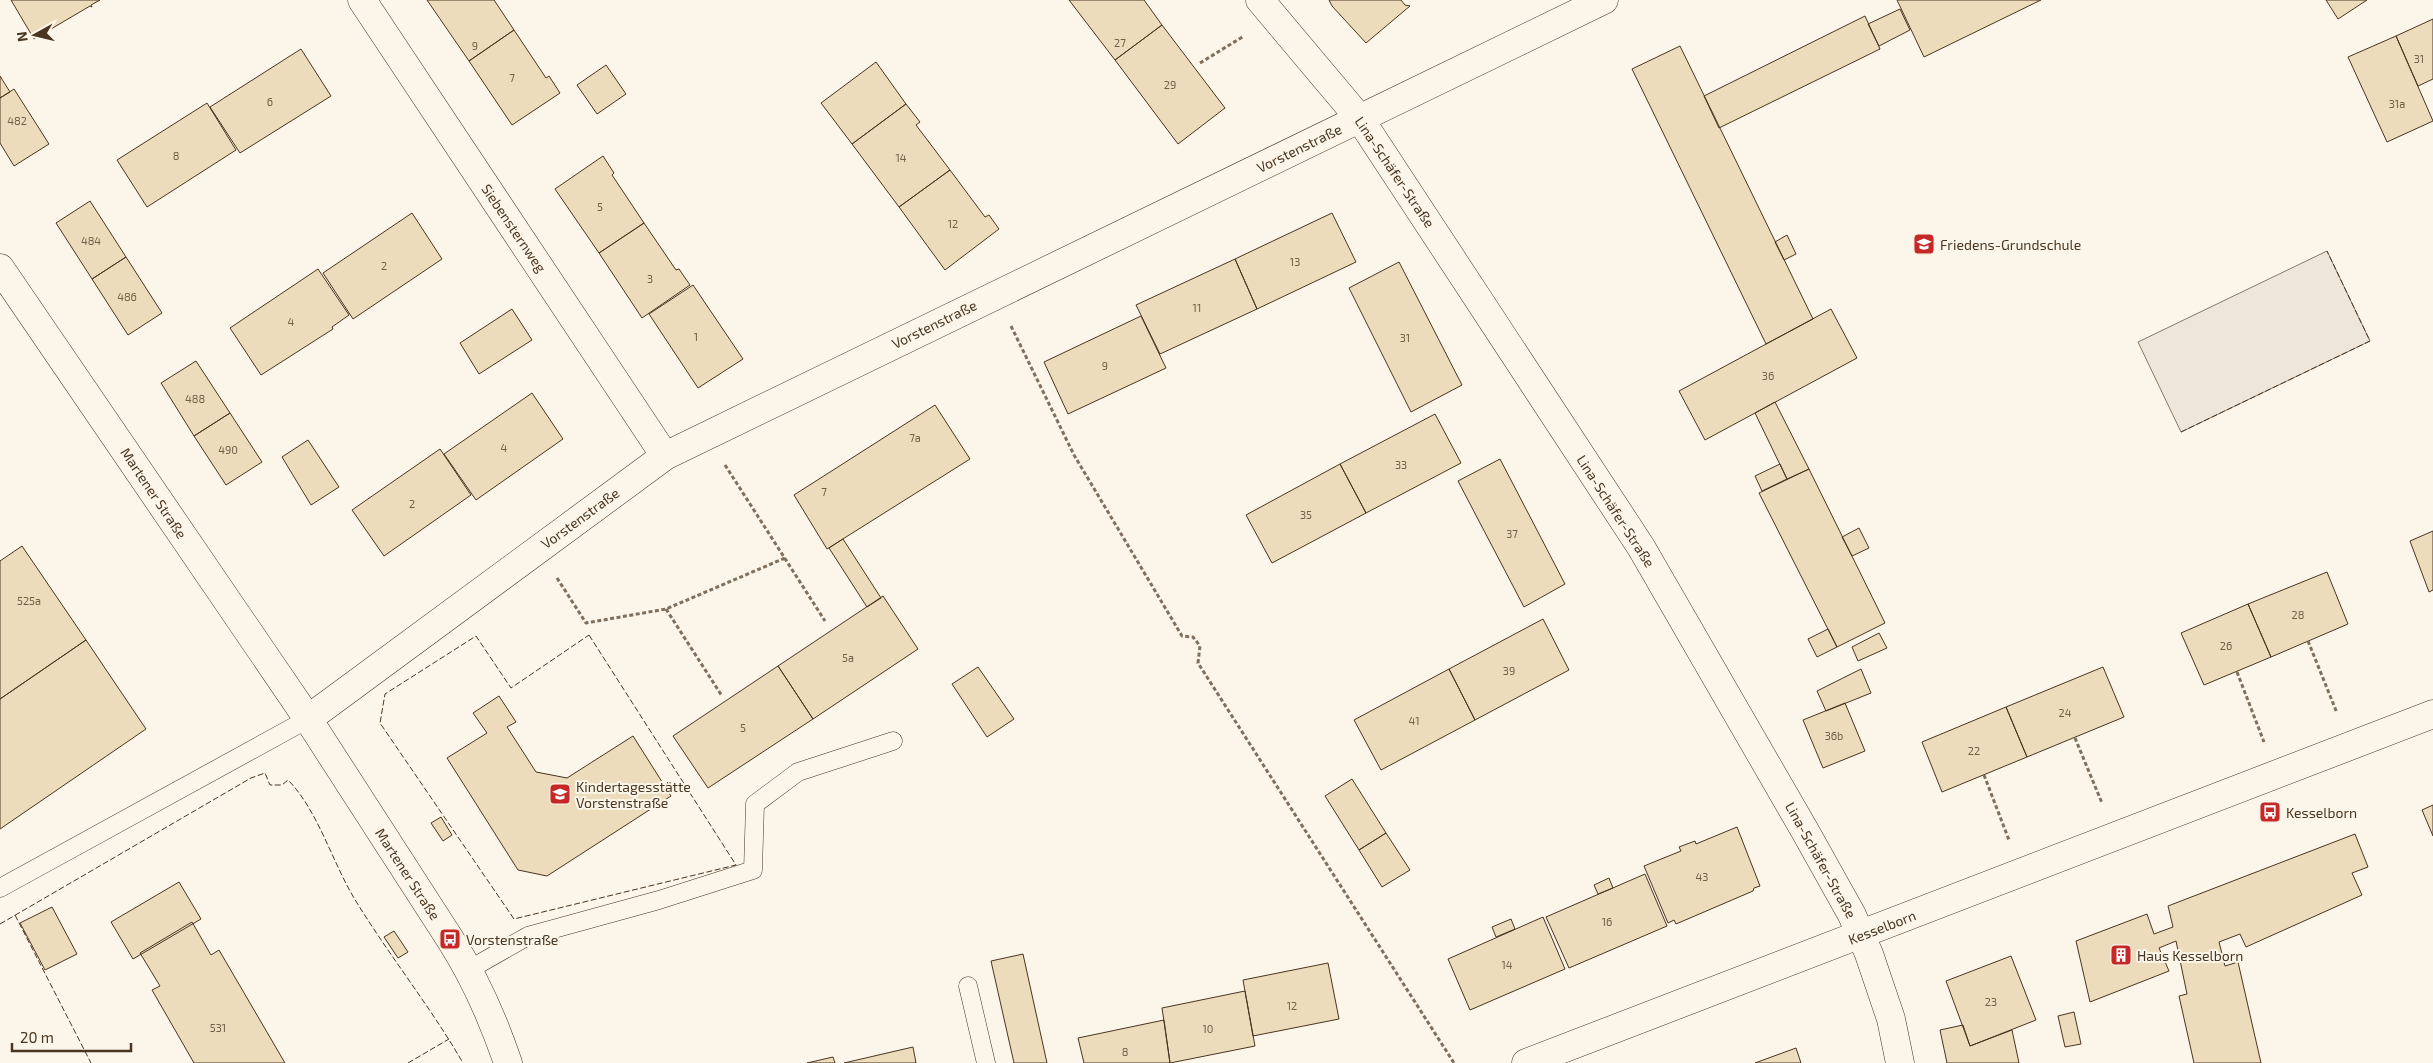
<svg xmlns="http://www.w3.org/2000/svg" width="2433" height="1063" font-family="'Exo 2',sans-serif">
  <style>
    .green { fill: #ede6d9; stroke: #887966 }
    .building { fill: #ecdcbc; stroke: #4a3520 }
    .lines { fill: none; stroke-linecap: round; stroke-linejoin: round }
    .lane-casing { stroke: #4a3520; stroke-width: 19 }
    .street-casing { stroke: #4a3520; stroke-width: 29 }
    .secondary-casing { stroke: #4a3520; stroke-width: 29 }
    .path { stroke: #7f6f5c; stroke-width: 3; stroke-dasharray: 4 2.5; stroke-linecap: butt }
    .lane { stroke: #fbf6e9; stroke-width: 18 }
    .street { stroke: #fbf6e9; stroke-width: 28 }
    .secondary { stroke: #fbf6e9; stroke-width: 28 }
    .fence { stroke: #4a3520; stroke-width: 1; stroke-dasharray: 6 2.5; stroke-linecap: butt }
    .labels { text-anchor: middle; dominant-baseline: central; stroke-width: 4; stroke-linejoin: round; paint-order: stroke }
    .number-label { font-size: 11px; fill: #725f47 }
    .street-label { font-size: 14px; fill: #4a3520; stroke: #fbf6e9 }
    .poi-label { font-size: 14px; fill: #4a3520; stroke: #fbf6e9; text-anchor: start }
  </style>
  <rect width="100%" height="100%" fill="#fbf6e9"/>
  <!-- green -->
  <path class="green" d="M 2327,251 L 2370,341 L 2181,432 L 2138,342 Z"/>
  <!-- building -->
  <path class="building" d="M 11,0 L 100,0 L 91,5 L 92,7 L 90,6 L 34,39 Z
    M 427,0 L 494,0 L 514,30 L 469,61 Z
    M 1069,0 L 1144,0 L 1162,25 L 1115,60 Z
    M 1329,0 L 1401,0 L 1405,5 L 1410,6 L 1366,43 L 1332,6 Z
    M 1897,0 L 2041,0 L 1924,57 Z
    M 2326,0 L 2367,0 L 2338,19 Z
    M 1900,9 L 1910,30 L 1879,46 L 1868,24 Z
    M 1865,16 L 1880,49 L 1719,128 L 1704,96 Z
    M 2433,19 L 2433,79 L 2418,86 L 2396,36 Z
    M 1162,25 L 1225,108 L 1178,144 L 1115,60 Z
    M 514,30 L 546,78 L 549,76 L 560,93 L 512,125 L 469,61 Z
    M 2396,36 L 2433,121 L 2387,142 L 2348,57 Z
    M 1680,46 L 1813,319 L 1766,344 L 1632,69 Z
    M 301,49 L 331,96 L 240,153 L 210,107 Z
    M 876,62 L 906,104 L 852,144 L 821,103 Z
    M 606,65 L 626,94 L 597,114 L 577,85 Z
    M 0,76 L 10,92 L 0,98 Z
    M 14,89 L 49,144 L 14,166 L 0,143 L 0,98 Z
    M 207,103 L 236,150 L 147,207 L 117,160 Z
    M 906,104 L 920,122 L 916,125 L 950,170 L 899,207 L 852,144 Z
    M 603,156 L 614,173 L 612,175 L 644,223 L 599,253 L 555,189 Z
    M 950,170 L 985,217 L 989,215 L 999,229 L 945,270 L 899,207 Z
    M 90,201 L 126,257 L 92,279 L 56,223 Z
    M 412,213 L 442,259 L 353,319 L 323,273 Z
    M 1332,213 L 1356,262 L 1257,309 L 1235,259 Z
    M 644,223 L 676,270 L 679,269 L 690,285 L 642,318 L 599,253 Z
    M 1787,235 L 1796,254 L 1784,260 L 1775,242 Z
    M 126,257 L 162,313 L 128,335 L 92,279 Z
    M 1235,259 L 1257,309 L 1160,354 L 1136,305 Z
    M 1399,262 L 1462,385 L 1411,412 L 1349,288 Z
    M 318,269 L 349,315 L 332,327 L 333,329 L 261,375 L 230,328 Z
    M 693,285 L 743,359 L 698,388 L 649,314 Z
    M 512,309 L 532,340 L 479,374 L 460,343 Z
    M 1831,309 L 1857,358 L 1705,440 L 1679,391 Z
    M 1141,316 L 1166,368 L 1068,414 L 1044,362 Z
    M 196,361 L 230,413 L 194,436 L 161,383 Z
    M 532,393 L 563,439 L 476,500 L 444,454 Z
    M 1775,402 L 1809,469 L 1787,479 L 1755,413 Z
    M 935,405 L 970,459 L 827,549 L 794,495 Z
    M 230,413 L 262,462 L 226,485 L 194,436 Z
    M 1435,414 L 1461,463 L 1366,513 L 1340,464 Z
    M 308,440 L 339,487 L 311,505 L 282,457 Z
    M 440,449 L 471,495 L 384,556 L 352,510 Z
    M 1500,459 L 1565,584 L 1524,607 L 1458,481 Z
    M 1340,464 L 1366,513 L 1272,563 L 1246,515 Z
    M 1780,464 L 1787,479 L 1762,491 L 1755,476 Z
    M 1809,469 L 1885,623 L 1837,647 L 1759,493 Z
    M 1859,528 L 1869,548 L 1852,556 L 1842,537 Z
    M 2433,531 L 2433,590 L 2429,592 L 2410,541 Z
    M 843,539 L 881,598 L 867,607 L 829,548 Z
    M 22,546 L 86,640 L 0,699 L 0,561 Z
    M 2327,572 L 2348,624 L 2271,657 L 2248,604 Z
    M 883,596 L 918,649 L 813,719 L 778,666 Z
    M 2248,604 L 2271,657 L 2204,685 L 2181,633 Z
    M 1543,619 L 1569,670 L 1475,720 L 1449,669 Z
    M 1828,629 L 1837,647 L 1817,657 L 1808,639 Z
    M 1879,633 L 1887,648 L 1858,661 L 1852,647 Z
    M 86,640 L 146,729 L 0,829 L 0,699 Z
    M 778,666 L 813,719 L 708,788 L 673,736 Z
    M 978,667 L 1014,719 L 987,737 L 952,684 Z
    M 2103,667 L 2124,717 L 2027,757 L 2006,707 Z
    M 1449,669 L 1475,720 L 1381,770 L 1354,720 Z
    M 1861,669 L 1871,693 L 1826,711 L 1817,691 Z
    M 499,696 L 516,722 L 507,727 L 536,772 L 567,778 L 633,736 L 671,796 L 547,876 L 518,870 L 447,758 L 487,733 L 473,713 Z
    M 1845,703 L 1865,751 L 1823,768 L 1803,720 Z
    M 2006,707 L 2027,757 L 1942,792 L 1922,742 Z
    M 1352,779 L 1386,833 L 1359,850 L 1325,796 Z
    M 2433,805 L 2433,836 L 2422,810 Z
    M 441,817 L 452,835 L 443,841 L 431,823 Z
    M 1737,827 L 1760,886 L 1754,888 L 1753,891 L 1676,924 L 1674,920 L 1668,923 L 1644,866 L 1681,851 L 1679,847 L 1695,841 L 1696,844 Z
    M 1386,833 L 1410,870 L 1382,887 L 1359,850 Z
    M 2355,834 L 2368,867 L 2352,873 L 2362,895 L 2246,947 L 2240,934 L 2219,942 L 2225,966 L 2238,962 L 2261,1063 L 2194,1063 L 2179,996 L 2187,994 L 2176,941 L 2159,948 L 2169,971 L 2090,1002 L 2076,941 L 2147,914 L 2154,934 L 2173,927 L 2168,906 Z
    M 1645,874 L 1667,926 L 1569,968 L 1546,917 Z
    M 1609,878 L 1613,888 L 1598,894 L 1594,885 Z
    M 179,882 L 201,919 L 133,959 L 111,922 Z
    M 52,907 L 77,954 L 45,970 L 20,923 Z
    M 1543,917 L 1565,969 L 1470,1010 L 1448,959 Z
    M 1511,919 L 1515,929 L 1496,937 L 1492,927 Z
    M 192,922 L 211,955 L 219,950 L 285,1063 L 194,1063 L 152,990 L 160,986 L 140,953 Z
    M 394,931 L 408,952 L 398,958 L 384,937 Z
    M 1023,954 L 1047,1063 L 1014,1063 L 991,961 Z
    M 2011,956 L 2036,1020 L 1970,1046 L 1946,981 Z
    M 1328,963 L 1339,1019 L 1253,1036 L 1243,980 Z
    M 1245,991 L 1255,1046 L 1170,1063 L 1162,1008 Z
    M 2074,1012 L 2081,1044 L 2065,1047 L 2058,1016 Z
    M 1164,1020 L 1170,1063 L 1084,1063 L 1078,1038 Z
    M 1963,1025 L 1970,1046 L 2012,1030 L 2019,1063 L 1947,1063 L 1940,1030 Z
    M 913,1047 L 916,1063 L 844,1063 Z
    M 1796,1048 L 1801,1063 L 1755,1063 Z
    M 833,1057 L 835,1063 L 807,1063 Z"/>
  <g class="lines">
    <!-- lane casing -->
    <g class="lane-casing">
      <path id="lane" d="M 0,888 L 308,719
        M 470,969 L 528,936 L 659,900 L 753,870 L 755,804 L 798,772 L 893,741
        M 968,986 L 986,1063"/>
    </g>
    <!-- street casing -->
    <g class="street-casing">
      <path id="street" d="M 362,0 L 665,456
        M 1260,0 L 1360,119 L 1641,547 L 1805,831 L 1852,915 L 1869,954 L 1891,1019 L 1900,1063
        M 308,719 L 665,456 L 1604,0"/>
    </g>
    <!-- secondary casing -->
    <g class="secondary-casing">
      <path id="secondary" d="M 0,268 L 308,719 L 450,939 C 475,978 493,1019 508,1063
        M 1526,1063 L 2433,714"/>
    </g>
    <!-- path -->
    <path class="path" d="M 1200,63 L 1244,36
      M 1011,326 L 1074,455 L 1182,636 L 1193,637 L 1200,646 L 1198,663 L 1454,1063
      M 725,465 L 825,621
      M 557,578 L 586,623 L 666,609 L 785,558
      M 666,609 L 722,696
      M 2308,641 L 2337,713
      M 2237,672 L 2264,742
      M 2075,738 L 2102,803
      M 1984,775 L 2009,840"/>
    <!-- lane -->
    <use href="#lane" class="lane"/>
    <!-- street -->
    <use href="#street" class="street"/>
    <!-- secondary -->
    <use href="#secondary" class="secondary"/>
    <!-- fence -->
    <path class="fence" d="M 2181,432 L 2370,341 L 2327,251
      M 589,635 L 736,865 L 514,919 L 380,723 L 385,694 L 476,636 L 511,688 Z
      M 15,915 L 91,1063
      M 0,924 L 251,778 L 265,773 L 270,785 L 282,785 L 288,780 C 317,809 332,861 354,898 C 388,954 430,1006 463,1063
      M 408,1063 L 449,1039"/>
  </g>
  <!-- icons -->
  <defs>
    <g id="school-square" transform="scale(1.125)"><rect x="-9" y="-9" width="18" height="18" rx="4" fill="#c62828" stroke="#fbf6e9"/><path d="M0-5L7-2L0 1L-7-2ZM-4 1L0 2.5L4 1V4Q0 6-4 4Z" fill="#fff"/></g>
    <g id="bus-square" transform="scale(1.125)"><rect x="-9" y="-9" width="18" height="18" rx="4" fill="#c62828" stroke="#fbf6e9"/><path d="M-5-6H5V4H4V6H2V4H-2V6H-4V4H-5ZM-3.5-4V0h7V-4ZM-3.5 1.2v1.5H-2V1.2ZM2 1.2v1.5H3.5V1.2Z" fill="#fff"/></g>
    <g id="building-square" transform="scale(1.125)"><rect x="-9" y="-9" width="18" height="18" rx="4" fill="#c62828" stroke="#fbf6e9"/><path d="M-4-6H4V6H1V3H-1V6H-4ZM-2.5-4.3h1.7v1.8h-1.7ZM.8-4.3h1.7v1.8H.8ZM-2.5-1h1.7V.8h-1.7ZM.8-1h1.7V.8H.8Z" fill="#fff"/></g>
  </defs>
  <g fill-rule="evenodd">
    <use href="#school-square" x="1924" y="244"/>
    <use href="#school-square" x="560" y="794"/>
    <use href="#bus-square" x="2270" y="812"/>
    <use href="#bus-square" x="450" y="939"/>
    <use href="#building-square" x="2121" y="955"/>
  </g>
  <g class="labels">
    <!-- number labels -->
    <g class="number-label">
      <text x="1120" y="42">27</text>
      <text x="475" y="45">9</text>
      <text x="2419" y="58">31</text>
      <text x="512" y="77">7</text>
      <text x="1170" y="84">29</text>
      <text x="270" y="101">6</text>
      <text x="2397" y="103">31a</text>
      <text x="17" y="120">482</text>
      <text x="176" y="155">8</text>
      <text x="901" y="157">14</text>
      <text x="600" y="206">5</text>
      <text x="953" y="223">12</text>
      <text x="91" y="240">484</text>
      <text x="1295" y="261">13</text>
      <text x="384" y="265">2</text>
      <text x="650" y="278">3</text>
      <text x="127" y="296">486</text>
      <text x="1197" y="307">11</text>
      <text x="291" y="321">4</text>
      <text x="696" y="336">1</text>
      <text x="1405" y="337">31</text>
      <text x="1105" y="365">9</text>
      <text x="1768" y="375">36</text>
      <text x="195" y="398">488</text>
      <text x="915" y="437">7a</text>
      <text x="504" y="447">4</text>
      <text x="228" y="449">490</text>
      <text x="1401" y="464">33</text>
      <text x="824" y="491">7</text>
      <text x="412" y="503">2</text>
      <text x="1306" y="514">35</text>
      <text x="1512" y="533">37</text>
      <text x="29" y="600">525a</text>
      <text x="2298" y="614">28</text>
      <text x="2226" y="645">26</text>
      <text x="848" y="657">5a</text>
      <text x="1509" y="670">39</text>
      <text x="2065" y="712">24</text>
      <text x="1414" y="720">41</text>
      <text x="743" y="727">5</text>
      <text x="1834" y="735">36b</text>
      <text x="1974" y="750">22</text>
      <text x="1702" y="876">43</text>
      <text x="1607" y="921">16</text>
      <text x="1507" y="964">14</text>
      <text x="1991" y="1001">23</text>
      <text x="1292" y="1005">12</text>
      <text x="218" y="1027">531</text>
      <text x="1208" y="1028">10</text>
      <text x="1125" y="1051">8</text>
    </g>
    <!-- street labels -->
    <g class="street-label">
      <text transform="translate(1299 148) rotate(-26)">Vorstenstraße</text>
      <text transform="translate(1395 172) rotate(56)">Lina-Schäfer-Straße</text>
      <text transform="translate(514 228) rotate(56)">Siebensternweg</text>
      <text transform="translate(934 324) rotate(-26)">Vorstenstraße</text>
      <text transform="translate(154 493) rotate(56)">Martener Straße</text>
      <text transform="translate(1616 511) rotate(57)">Lina-Schäfer-Straße</text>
      <text transform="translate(580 518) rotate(-36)">Vorstenstraße</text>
      <text transform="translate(1821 860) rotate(61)">Lina-Schäfer-Straße</text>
      <text transform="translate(408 874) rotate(57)">Martener Straße</text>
      <text transform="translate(1882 927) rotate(-21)">Kesselborn</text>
    </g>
    <!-- poi labels -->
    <g class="poi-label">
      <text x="1940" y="244">Friedens-Grundschule</text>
      <text x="576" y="786">Kindertagesstätte<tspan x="576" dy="16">Vorstenstraße</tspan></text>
      <text x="2286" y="812">Kesselborn</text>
      <text x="466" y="939">Vorstenstraße</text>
      <text x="2137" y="955">Haus Kesselborn</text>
    </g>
  </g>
  <!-- north arrow -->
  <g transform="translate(35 35) rotate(262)" stroke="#fbf6e9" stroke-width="4" paint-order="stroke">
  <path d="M0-4L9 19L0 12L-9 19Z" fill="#4a3520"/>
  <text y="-8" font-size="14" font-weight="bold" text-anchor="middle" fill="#4a3520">N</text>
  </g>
  <!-- scale -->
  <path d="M12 1043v8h119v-8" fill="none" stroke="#4a3520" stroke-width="2.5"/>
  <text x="20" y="1043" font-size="15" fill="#4a3520" stroke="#fbf6e9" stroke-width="4" paint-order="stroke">20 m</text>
</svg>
